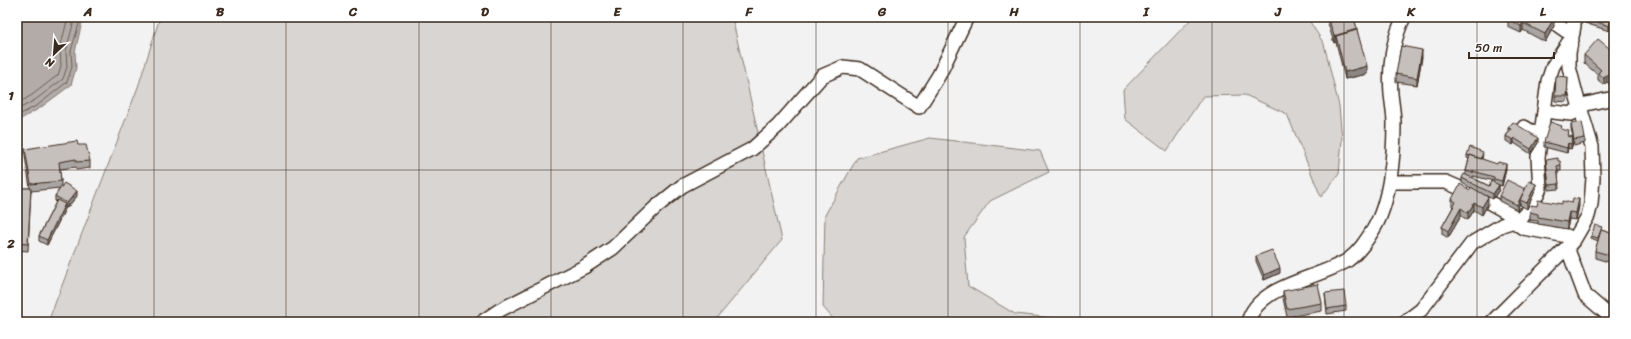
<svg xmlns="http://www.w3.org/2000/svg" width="1631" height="339" font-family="Sriracha,sans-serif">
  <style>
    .green { fill: #d8d5d2; stroke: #8a8078 }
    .water { fill: #b2aba7; stroke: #827770 }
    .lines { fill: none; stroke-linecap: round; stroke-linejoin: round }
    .shore { stroke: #6b5e55; stroke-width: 1 }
    .minor-casing { stroke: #3b2a1e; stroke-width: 16 }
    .minor { stroke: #fff; stroke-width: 13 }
    .wall { fill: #aaa5a3; stroke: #3b2a1e; fill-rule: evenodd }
    .shaded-wall { fill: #8b8684; stroke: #3b2a1e }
    .building { fill: #c6c0bd; stroke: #3b2a1e }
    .grid { fill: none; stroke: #3b2a1e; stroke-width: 1; stroke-opacity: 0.55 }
    .neatline { fill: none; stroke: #3b2a1e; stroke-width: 1.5 }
    .grid-label { font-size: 13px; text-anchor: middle; font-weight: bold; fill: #3b2a1e }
  </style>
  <rect width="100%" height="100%" fill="#f3f2f2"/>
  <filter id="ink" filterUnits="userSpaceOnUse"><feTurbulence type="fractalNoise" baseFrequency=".025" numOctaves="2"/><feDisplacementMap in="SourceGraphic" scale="8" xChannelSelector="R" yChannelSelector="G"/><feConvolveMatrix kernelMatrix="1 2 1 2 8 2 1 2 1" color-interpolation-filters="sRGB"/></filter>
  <g filter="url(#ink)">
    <!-- green -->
    <path class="green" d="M 160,17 L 732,17 L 782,240 L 714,322 L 48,322 L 138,87 Z
      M 1193,17 L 1307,17 L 1324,44 L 1339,106 L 1342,139 L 1339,174 L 1321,197 L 1287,114 L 1245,95 L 1203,96 L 1167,151 L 1125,119 L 1123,90 Z
      M 930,138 L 1040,151 L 1049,172 L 990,201 L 964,237 L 968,286 L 1015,314 L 1073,320 L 1126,322 L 836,322 L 823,307 L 825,215 L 857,158 Z"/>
    <!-- water -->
    <path class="water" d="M 17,17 L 85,17 L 82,22 L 75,52 L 76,68 L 71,85 L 40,108 L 19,120 L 17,119 Z"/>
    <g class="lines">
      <!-- shore -->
      <path class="shore" d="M 17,104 L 32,95 L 58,75 L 61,66 L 60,49 L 68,17
        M 17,110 L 35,100 L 63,79 L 67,67 L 66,51 L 75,17
        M 17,116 L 38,105 L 67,82 L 72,67 L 71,51 L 81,17"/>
      <!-- minor casing -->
      <g class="minor-casing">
        <path id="minor" d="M 1546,17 L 1566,31 L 1573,33
          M 1544,111 L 1571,114 L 1586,104 L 1614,98
          M 1524,127 L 1541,137
          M 1390,182 L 1446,182 L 1476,195 L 1512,215 L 1516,223 L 1523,228 L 1567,236 L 1574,240
          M 1567,247 L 1585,295 L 1614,320
          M 482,322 L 500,310 L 584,267 L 613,248 L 656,207 L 682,186 L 752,149 L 778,126 L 822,76 L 843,67 L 860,69 L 919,107 L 939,75 L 967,17
          M 1248,322 C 1258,284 1319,279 1348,260 C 1359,252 1366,241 1373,230 C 1390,203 1394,156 1394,124 C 1394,114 1392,104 1391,94 C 1389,67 1392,41 1404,17
          M 1405,322 L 1421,310 L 1472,243 L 1502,225 L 1520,219 L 1530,209 L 1540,188 L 1538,157 L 1548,81 L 1553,66 L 1568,43 L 1572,40
          M 1492,322 L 1574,240 L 1588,216 L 1591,204 L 1593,178 L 1592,147 L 1576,94 L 1569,67 L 1569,53 L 1574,26 L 1573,17"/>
      </g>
      <!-- minor -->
      <use href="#minor" class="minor"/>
    </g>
    <!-- wall -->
    <path class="wall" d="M 1326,17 L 1354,17 L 1367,74 L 1345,79 L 1336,42 L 1334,43 Z
      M 1585,17 L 1614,17 L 1609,31 L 1585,23 Z
      M 1508,19 L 1554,26 L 1545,42 L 1523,30 L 1521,33 L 1508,27 Z
      M 1614,52 L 1613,88 L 1607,82 L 1604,85 L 1598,80 L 1598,75 L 1584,63 L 1584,55 Z
      M 1422,57 L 1417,85 L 1396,82 L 1396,74 Z
      M 1568,77 L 1567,102 L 1555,101 L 1555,96 Z
      M 1571,124 L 1585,138 L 1585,143 L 1574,146 L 1573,139 L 1573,143 L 1571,149 L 1568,148 L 1567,153 L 1544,147 L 1544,142 L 1562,129 L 1569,136 L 1573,137 L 1571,129 Z
      M 1508,128 L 1538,143 L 1531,154 L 1514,143 L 1513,145 L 1506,141 L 1506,136 L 1508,133 Z
      M 78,145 L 90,161 L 90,168 L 76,170 L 76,167 L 60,169 L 61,181 L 61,187 L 77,196 L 67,208 L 65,207 L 65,209 L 47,245 L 39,241 L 39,236 L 56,202 L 55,201 L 55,196 L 60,188 L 31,191 L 31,190 L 28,251 L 17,250 L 17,188 L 30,188 L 25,156 L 25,149 Z
      M 1483,154 L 1482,159 L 1506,169 L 1502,186 L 1499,185 L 1499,190 L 1493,199 L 1480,193 L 1488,204 L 1482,215 L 1474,210 L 1468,220 L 1461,216 L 1448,238 L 1442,234 L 1442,227 L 1453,207 L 1452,206 L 1452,199 L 1470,190 L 1471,188 L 1462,183 L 1462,178 L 1466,174 L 1466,171 L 1469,159 L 1467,158 L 1467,155 ZM 1473,176 L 1494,181 L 1494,183 L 1489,186 L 1473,178 Z
      M 1546,160 L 1558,161 L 1561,165 L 1561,171 L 1558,171 L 1559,189 L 1549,190 Z
      M 1536,189 L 1527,209 L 1520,205 L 1520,203 L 1517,210 L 1499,201 L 1499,196 L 1525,191 Z
      M 1537,206 L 1579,206 L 1576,220 L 1569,219 L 1567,229 L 1538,224 L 1538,221 L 1530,220 L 1530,212 Z
      M 1601,230 L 1614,234 L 1614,268 L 1612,268 L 1612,263 L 1595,258 L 1595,251 L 1600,234 L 1598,241 L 1591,238 L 1591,236 Z
      M 1256,256 L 1280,273 L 1264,280 L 1256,261 Z
      M 1283,291 L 1322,303 L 1322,311 L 1287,317 L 1283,298 Z
      M 1325,293 L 1346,306 L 1346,311 L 1327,314 Z"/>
    <!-- shaded-wall -->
    <path class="shaded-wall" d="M 1612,17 L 1614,17 L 1609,31 L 1609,26 Z
      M 1554,18 L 1554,26 L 1545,42 L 1545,34 Z
      M 1523,23 L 1523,30 L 1521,33 L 1521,26 Z
      M 1357,29 L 1357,36 L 1336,36 L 1336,42 L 1334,43 L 1334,36 Z
      M 1422,50 L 1422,57 L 1417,85 L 1417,78 Z
      M 1367,66 L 1367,74 L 1345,79 L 1345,72 Z
      M 1607,75 L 1607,82 L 1604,85 L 1604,78 Z
      M 1614,79 L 1614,86 L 1613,88 L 1613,80 Z
      M 1514,138 L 1514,143 L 1513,145 L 1513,140 Z
      M 1538,138 L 1538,143 L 1531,154 L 1531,149 Z
      M 1573,138 L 1573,143 L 1571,149 L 1571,144 Z
      M 1568,143 L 1568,148 L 1567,153 L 1567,148 Z
      M 1506,164 L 1506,169 L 1502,186 L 1502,181 Z
      M 1536,184 L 1536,189 L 1527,209 L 1527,203 Z
      M 1499,185 L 1499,190 L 1493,199 L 1493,194 Z
      M 1525,189 L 1525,194 L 1520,200 L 1520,203 L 1517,210 L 1517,205 Z
      M 77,191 L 77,196 L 67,208 L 67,203 Z
      M 1488,197 L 1488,204 L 1482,215 L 1482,207 Z
      M 1579,199 L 1579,206 L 1576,220 L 1576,213 Z
      M 1474,203 L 1474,210 L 1468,220 L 1468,213 Z
      M 65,204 L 65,209 L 47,245 L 47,240 Z
      M 1461,208 L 1461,216 L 1448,238 L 1448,231 Z
      M 1569,212 L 1569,219 L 1567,229 L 1567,222 Z
      M 1280,268 L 1280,273 L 1264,280 L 1264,275 Z"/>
    <!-- building -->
    <path class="building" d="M 1328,17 L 1354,17 L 1357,29 L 1334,36 Z
      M 1510,17 L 1551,17 L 1554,18 L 1545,34 L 1523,23 L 1521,26 L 1508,19 Z
      M 1585,17 L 1612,17 L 1609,26 L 1585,18 Z
      M 1357,30 L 1367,66 L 1345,72 L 1336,36 Z
      M 1598,39 L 1614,52 L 1614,79 L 1613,80 L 1607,75 L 1604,78 L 1598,73 L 1601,70 L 1584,55 Z
      M 1401,46 L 1422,50 L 1417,78 L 1396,74 Z
      M 1556,76 L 1568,77 L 1567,96 L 1555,96 Z
      M 1513,122 L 1538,138 L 1531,149 L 1514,138 L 1513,140 L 1506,136 L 1511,129 L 1508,128 Z
      M 1550,122 L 1562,126 L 1561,129 L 1569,131 L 1568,136 L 1573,138 L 1571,144 L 1568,143 L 1567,148 L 1544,142 Z
      M 1582,122 L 1585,138 L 1574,140 L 1571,124 Z
      M 77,141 L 78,145 L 86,145 L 90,161 L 76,162 L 76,159 L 59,162 L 61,181 L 31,184 L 25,149 Z
      M 1470,147 L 1483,152 L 1481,159 L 1470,155 L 1470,156 L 1467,155 Z
      M 1470,155 L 1497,164 L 1498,162 L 1506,164 L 1502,181 L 1494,179 L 1494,177 L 1473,171 L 1473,173 L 1466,171 Z
      M 1558,158 L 1558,161 L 1560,161 L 1561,165 L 1557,166 L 1559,184 L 1549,185 L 1546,160 Z
      M 1464,174 L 1489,186 L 1491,181 L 1499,185 L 1493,194 L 1462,178 Z
      M 1507,180 L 1525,189 L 1517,205 L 1499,196 Z
      M 1529,181 L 1536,184 L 1527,203 L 1520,200 Z
      M 64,183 L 77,191 L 67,203 L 55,196 Z
      M 1460,184 L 1470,190 L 1471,187 L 1488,197 L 1482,207 L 1474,203 L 1468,213 L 1461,208 L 1448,231 L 1442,227 L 1456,202 L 1452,199 Z
      M 17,188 L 31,188 L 28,244 L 17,243 Z
      M 1573,198 L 1579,199 L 1576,213 L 1569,212 L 1567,222 L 1538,217 L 1538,214 L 1530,212 L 1531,205 L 1537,206 L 1538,200 L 1562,204 L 1562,201 L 1572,203 Z
      M 57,200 L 65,204 L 47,240 L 39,236 Z
      M 1595,225 L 1602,227 L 1598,238 L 1591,236 Z
      M 1601,230 L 1614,234 L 1614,261 L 1612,260 L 1613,256 L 1595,251 Z
      M 1272,250 L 1280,268 L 1264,275 L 1256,256 Z
      M 1318,284 L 1322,303 L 1287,309 L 1283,291 Z
      M 1344,291 L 1346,306 L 1327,309 L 1325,293 Z"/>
  </g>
  <!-- grid -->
  <path class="grid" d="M 154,17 L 154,322M 286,17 L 286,322M 419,17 L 419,322M 551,17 L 551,322M 683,17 L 683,322M 816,17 L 816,322M 948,17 L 948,322M 1080,17 L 1080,322M 1212,17 L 1212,322M 1344,17 L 1344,322M 1477,17 L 1477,322M 17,170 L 1614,170"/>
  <!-- margin -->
  <rect width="1631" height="339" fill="none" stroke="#fff" stroke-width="44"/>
  <!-- north arrow -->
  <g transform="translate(54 54) rotate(206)" stroke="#ffffff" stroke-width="3" paint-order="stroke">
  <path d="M0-3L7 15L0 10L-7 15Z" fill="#3b2a1e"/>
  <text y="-6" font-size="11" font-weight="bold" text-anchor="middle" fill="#3b2a1e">N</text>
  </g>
  <!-- scale -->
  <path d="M1469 52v6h85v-6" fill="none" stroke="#3b2a1e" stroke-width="2"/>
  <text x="1475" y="52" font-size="12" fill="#3b2a1e" stroke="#ffffff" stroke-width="3" paint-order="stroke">50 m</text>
  <rect x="22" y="22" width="1587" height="295" class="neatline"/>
  <g class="grid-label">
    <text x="88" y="16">A</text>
    <text x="220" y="16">B</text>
    <text x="353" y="16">C</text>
    <text x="485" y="16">D</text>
    <text x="617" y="16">E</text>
    <text x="749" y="16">F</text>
    <text x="882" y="16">G</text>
    <text x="1014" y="16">H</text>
    <text x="1146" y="16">I</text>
    <text x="1278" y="16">J</text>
    <text x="1411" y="16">K</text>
    <text x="1543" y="16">L</text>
    <text x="11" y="100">1</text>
    <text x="11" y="248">2</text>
  </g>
</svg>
